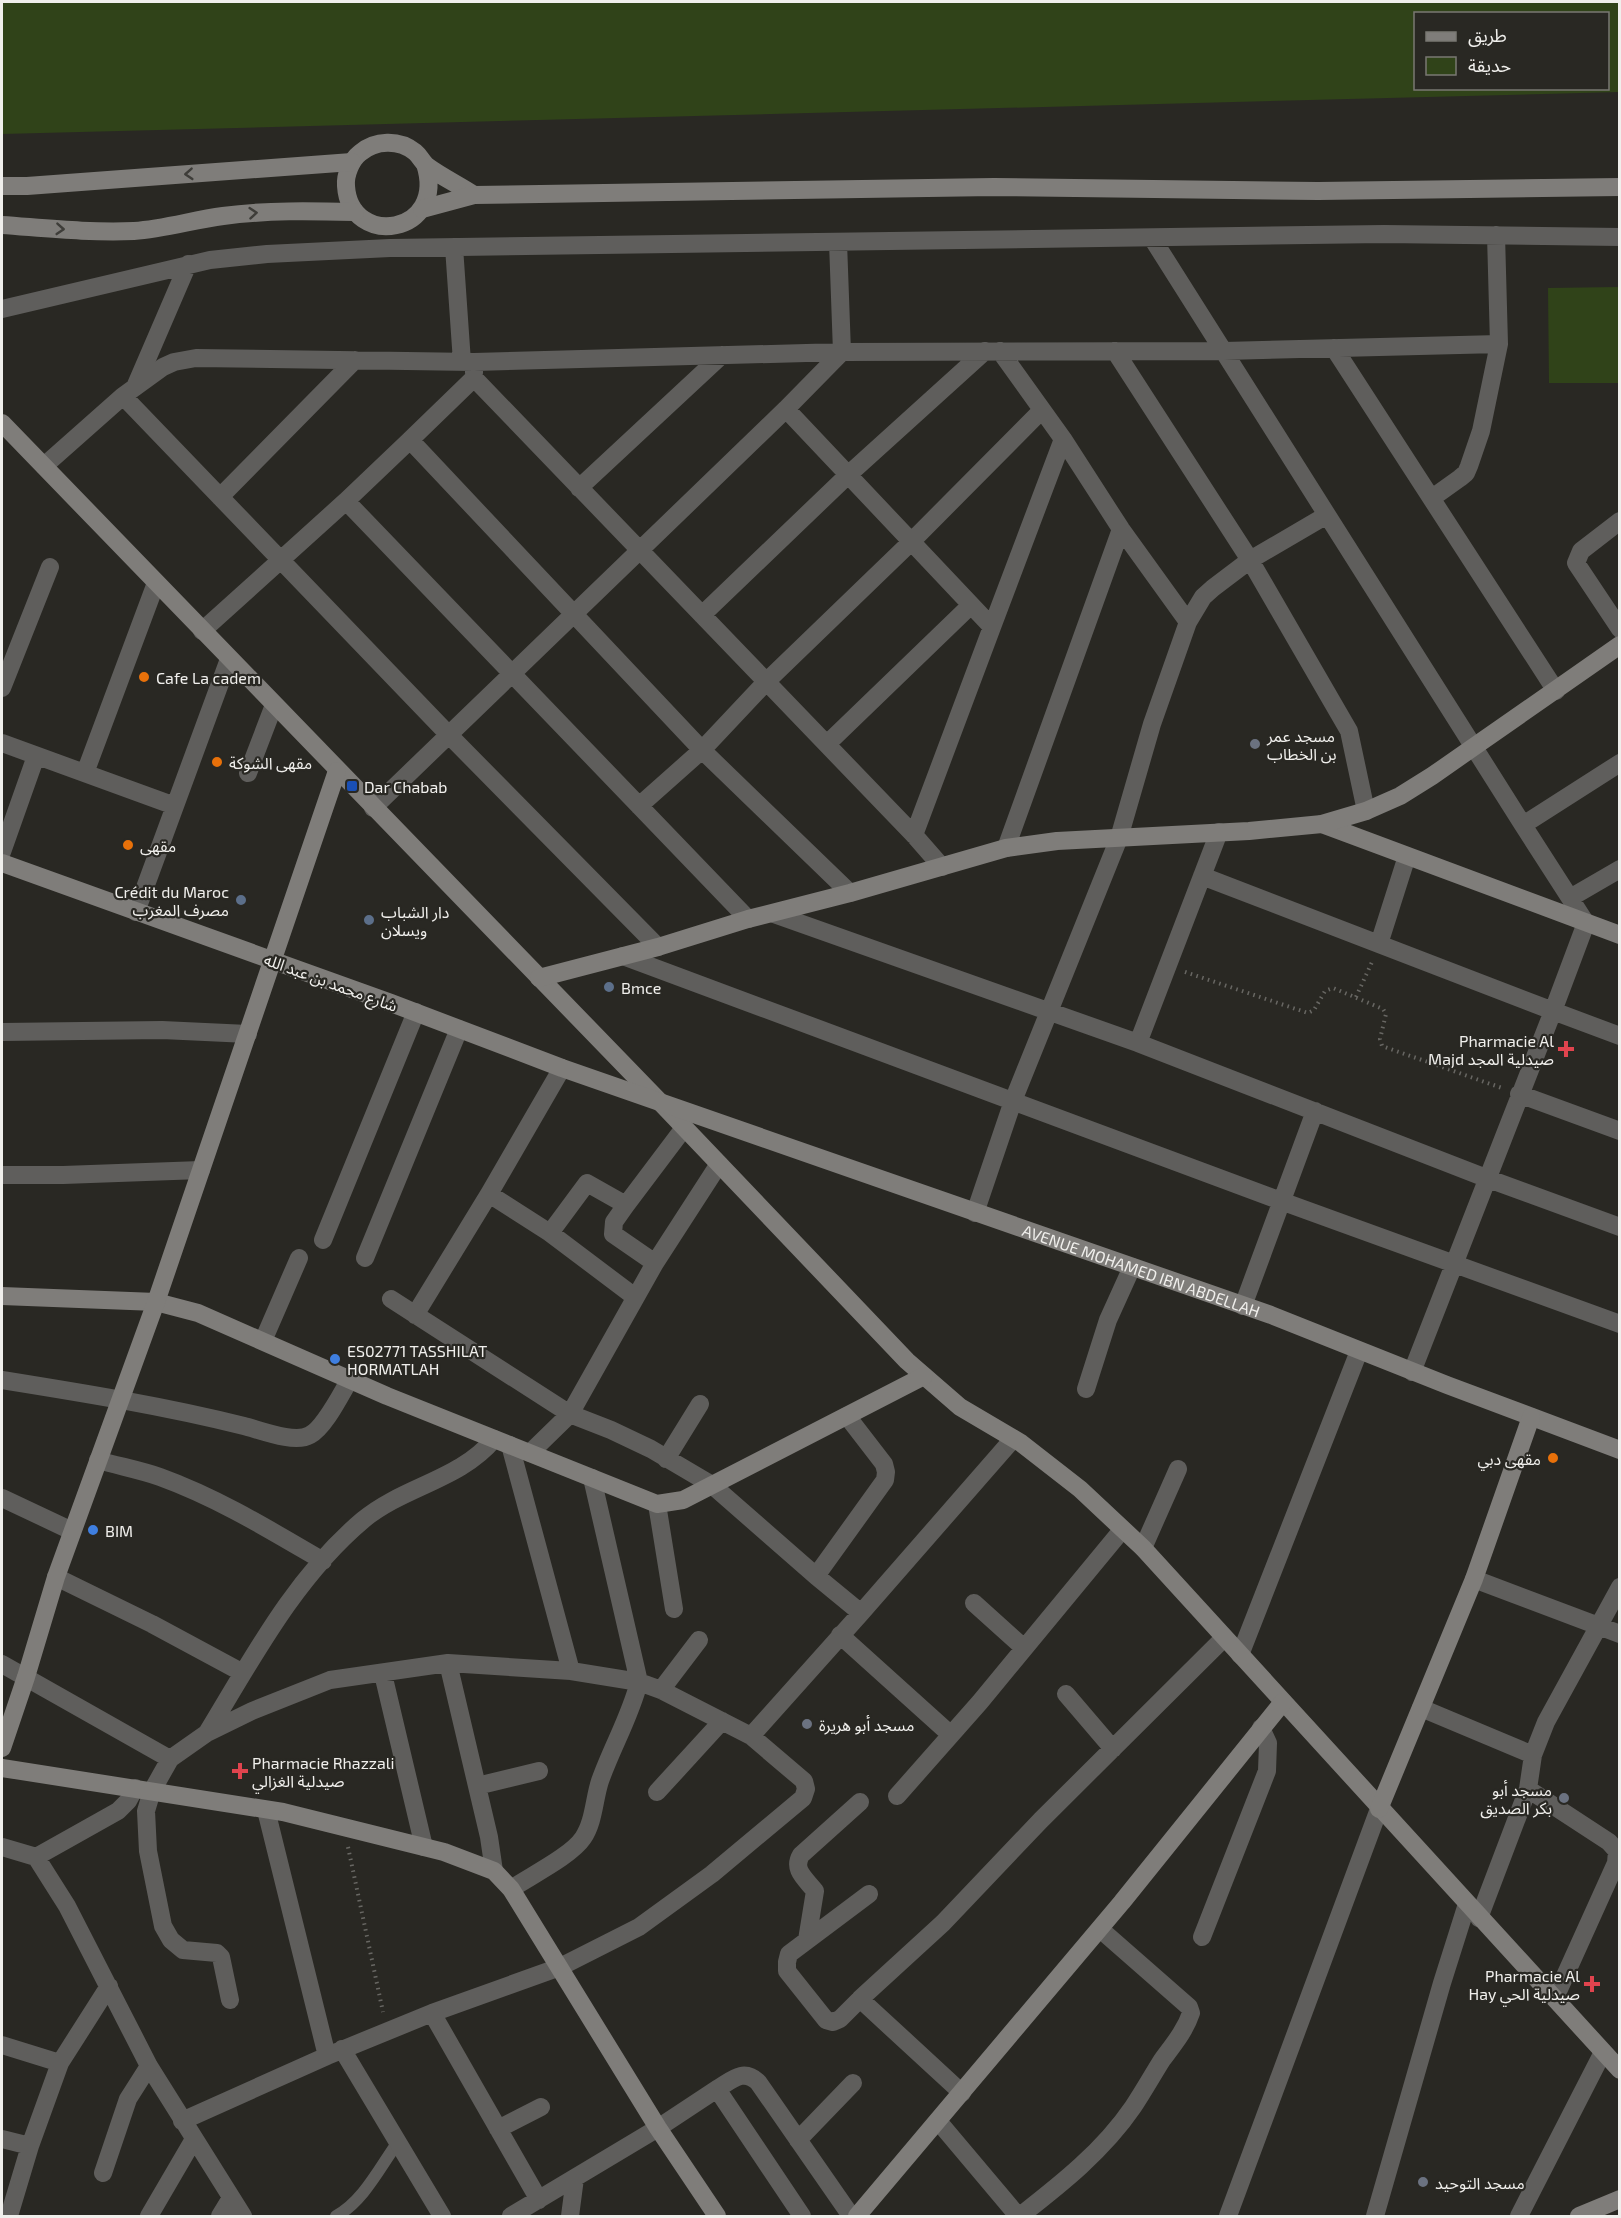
<svg xmlns="http://www.w3.org/2000/svg" width="1621" height="2218" font-family="'Exo 2','Noto Sans Arabic',sans-serif">
  <style>
    .green { fill: #304319; fill-rule: evenodd }
    .lines { fill: none; stroke-linecap: round; stroke-linejoin: round }
    .path { stroke: #686763; stroke-width: 4; stroke-dasharray: 1.5 4.5; stroke-linecap: butt }
    .lane { stroke: #5f5e5c; stroke-width: 12 }
    .street { stroke: #5f5e5c; stroke-width: 18 }
    .secondary { stroke: #7f7d7a; stroke-width: 18 }
    .oneway { stroke: #3e3d39 }
    .food-dot { fill: #e8710a; stroke: #292823; stroke-width: 2 }
    .worship-dot { fill: #6b7280; stroke: #292823; stroke-width: 2 }
    .transit-dot { fill: #1a4fb4; stroke: #292823; stroke-width: 2 }
    .service-dot { fill: #5c6f8a; stroke: #292823; stroke-width: 2 }
    .health-dot { fill: #e0444e; stroke: #292823; stroke-width: 2 }
    .shop-dot { fill: #3f7fe0; stroke: #292823; stroke-width: 2 }
    .labels { text-anchor: middle; dominant-baseline: central; stroke-width: 4.5; stroke-linejoin: round; paint-order: stroke }
    .poi-label { font-size: 16px; fill: #f0efec; stroke: #292823; text-anchor: start }
    .street-label { font-size: 16px; fill: #f0efec; stroke: #292823 }
  </style>
  <rect width="100%" height="100%" fill="#292823"/>
  <!-- green -->
  <path class="green" d="M 2,2 L 1619,2 L 1619,92 L 2,134 ZM 1416,14 L 1608,14 L 1608,88 L 1416,88 Z
    M 1619,287 L 1619,383 L 1549,383 L 1548,288 Z"/>
  <g class="lines">
    <!-- path -->
    <path class="path" d="M 1185,972 L 1308,1013 L 1314,1010 L 1325,991 L 1333,988 L 1383,1009 L 1386,1014 L 1380,1039 L 1382,1046 L 1502,1088
      M 1356,997 L 1372,962
      M 348,1847 L 383,2012"/>
    <!-- lane -->
    <path class="lane" d="M 336,2216 C 363,2202 380,2167 398,2142"/>
    <!-- street -->
    <path class="street" d="M 1152,238 L 1523,825 L 1586,923 L 1553,1011 L 1620,1036
      M 454,247 L 462,362
      M 2,309 L 210,260 L 267,254 L 390,248 L 1384,234 L 1620,237
      M 1334,348 L 1556,691
      M 1115,351 L 1250,560 L 1349,731 L 1366,811
      M 474,362 L 842,352 L 1224,351 L 1499,344 L 1496,235
      M 135,387 L 188,264
      M 123,396 L 163,367 L 174,362 L 196,358 L 474,362 L 474,373
      M 786,409 L 992,627 L 914,835
      M 410,440 L 474,378 L 914,835 L 942,867
      M 44,466 L 123,396 L 448,734 L 658,947
      M 579,488 L 722,355
      M 220,497 L 355,360
      M 1432,498 L 1460,478 L 1466,473 L 1469,466 L 1481,431 L 1499,344
      M 346,501 L 410,440 L 702,750 L 850,893
      M 1620,521 L 1581,551 L 1576,563 L 1620,629
      M 702,615 L 848,475 L 985,351
      M 1188,622 L 1203,597 L 1213,588 L 1250,560 L 1327,515
      M 992,627 L 1063,439
      M 202,631 L 346,501 L 748,919
      M 2,688 L 50,567
      M 2,743 L 175,806
      M 827,744 L 971,605
      M 85,773 L 156,583
      M 248,773 L 274,705
      M 639,806 L 702,750 L 766,682 L 911,542 L 1042,410
      M 373,808 L 786,409 L 842,352 L 838,242
      M 1523,825 L 1620,763
      M 1006,848 L 1121,529
      M 2,852 L 36,756
      M 1202,876 L 1553,1011 L 1412,1372
      M 1570,898 L 1620,869
      M 136,912 L 229,659
      M 774,914 L 1138,1043 L 1486,1178 L 1620,1227
      M 1379,944 L 1407,856
      M 623,956 L 1281,1201 L 1620,1324
      M 2,1032 L 162,1030 L 248,1034
      M 1138,1043 L 1219,832
      M 562,1068 L 489,1194 L 550,1233 L 587,1183 L 626,1205
      M 1519,1094 L 1620,1131
      M 684,1128 L 626,1205 L 614,1222 L 613,1234 L 655,1263 L 719,1164
      M 2,1175 L 63,1175 L 201,1170
      M 975,1213 L 1013,1101 L 1119,838 L 1152,724 L 1188,622 L 1121,529 L 1063,439 L 1000,351
      M 550,1233 L 635,1297
      M 323,1240 L 416,1012
      M 365,1258 L 459,1029
      M 391,1299 L 570,1414 L 655,1263
      M 1243,1306 L 1315,1111
      M 415,1315 L 489,1194
      M 263,1341 L 299,1258
      M 2,1380 C 83,1393 164,1406 244,1426 C 260,1430 295,1444 310,1435 C 325,1427 341,1394 350,1379
      M 1086,1389 L 1108,1320 L 1132,1267
      M 510,1445 L 571,1671
      M 530,1453 L 570,1414 L 611,1430 L 651,1449 L 712,1485 L 816,1576 L 861,1613
      M 666,1459 L 700,1404
      M 98,1460 C 118,1466 140,1470 160,1477 C 218,1498 270,1530 323,1561
      M 2,1498 L 72,1531
      M 657,1504 L 674,1609
      M 1143,1548 L 1178,1469
      M 816,1576 L 885,1480 L 886,1472 L 884,1464 L 847,1416
      M 56,1577 L 152,1624 L 243,1673
      M 1474,1579 L 1620,1634
      M 974,1603 L 1024,1648
      M 840,1635 L 951,1735
      M 1240,1655 L 1359,1351
      M 448,1663 L 489,1837 L 494,1871
      M 2,1664 L 170,1759
      M 383,1674 L 424,1847
      M 661,1690 L 699,1640
      M 1066,1694 L 1113,1749
      M 1421,1708 L 1533,1755
      M 207,1733 C 252,1659 295,1577 363,1520 C 404,1486 460,1480 494,1439
      M 751,1736 L 861,1613 L 1013,1439
      M 477,1786 L 539,1771
      M 1528,1789 L 1533,1755 L 1546,1722 L 1620,1587
      M 657,1792 L 722,1721
      M 897,1796 L 980,1702 L 1122,1530
      M 2,1847 L 36,1857 L 67,1906 L 149,2066 L 243,2216
      M 36,1857 L 118,1811 L 128,1801 L 135,1788
      M 869,1894 L 789,1954 L 787,1962 L 787,1971 L 826,2020 L 833,2022 L 840,2019 L 860,1999 L 962,2093
      M 1479,1918 L 1528,1789 L 1609,1842 L 1617,1851 L 1616,1863 L 1555,1998
      M 1202,1937 L 1267,1771 L 1268,1743 L 1261,1728
      M 807,1940 L 815,1891 C 806,1879 792,1870 801,1855 L 860,1802
      M 860,1999 L 943,1923 L 1041,1820 L 1224,1638
      M 230,2000 L 221,1957 L 217,1953 L 183,1950 L 171,1940 L 163,1926 L 148,1851 L 146,1811 L 152,1791 L 170,1759 L 207,1733 L 252,1711 L 330,1680 L 448,1663 L 571,1671 L 639,1682 L 592,1478
      M 432,2013 L 560,1967 L 639,1927 L 712,1874 L 803,1798 L 806,1789 L 804,1781 L 751,1736 L 661,1690 L 639,1682 C 630,1717 612,1747 600,1781 C 594,1799 594,1822 583,1838 C 571,1856 530,1876 511,1889
      M 2,2045 L 60,2063
      M 342,2049 L 442,2216
      M 327,2056 L 432,2013 L 539,2200
      M 182,2121 L 327,2056 L 266,1810
      M 938,2121 L 1018,2216
      M 498,2129 L 541,2107
      M 2,2139 L 30,2146
      M 798,2140 L 853,2083
      M 103,2173 L 128,2099 L 149,2066
      M 9,2216 L 30,2146 L 60,2063 L 109,1986
      M 149,2216 L 194,2139
      M 220,2216 L 231,2198
      M 511,2216 L 658,2128 L 717,2089
      M 570,2216 L 575,2178
      M 802,2216 L 717,2089 C 732,2080 743,2068 758,2082 L 851,2216
      M 1020,2216 C 1061,2184 1103,2151 1133,2107 C 1143,2092 1152,2076 1162,2060 C 1173,2045 1185,2031 1191,2013 L 1189,2007 L 1100,1929
      M 1228,2216 L 1379,1809
      M 1375,2216 L 1442,1983 L 1467,1904
      M 1519,2216 L 1603,2052"/>
    <!-- secondary -->
    <g class="secondary">
      <path d="M 425,164 C 448,235 350,249 346,186 C 345,175 351,160 360,153 C 375,140 399,139 415,152 C 420,156 422,162 427,166 C 442,177 459,185 474,195"/>
      <path d="M 2,186 L 27,186 L 352,162"/>
      <path d="M 422,209 L 474,195 L 994,187 L 1318,191 L 1620,187"/>
      <path d="M 2,225 C 45,228 90,233 134,231 C 164,229 193,220 223,216 C 267,210 311,211 355,212"/>
      <path d="M 2,423 L 660,1102 L 907,1361 L 960,1407 L 1021,1443 L 1080,1489 L 1143,1548 L 1620,2070"/>
      <path d="M 1322,824 L 1620,935"/>
      <path id="s1" d="M 2,863 L 391,1003 L 562,1068 L 1271,1315 L 1447,1385 L 1620,1450"/>
      <path d="M 539,978 L 658,947 L 748,919 L 850,893 L 1006,848 L 1057,841 L 1249,831 L 1322,824 L 1366,811 L 1400,796 L 1432,776 L 1620,645"/>
      <path d="M 2,1296 L 156,1302 L 198,1313 L 387,1396 L 657,1504 L 683,1500 L 924,1376"/>
      <path d="M 2,1748 L 26,1677 L 56,1577 L 156,1302 L 337,771"/>
      <path d="M 2,1768 L 283,1812 L 444,1852 L 494,1871 L 511,1889 L 658,2128 L 717,2216"/>
      <path d="M 1379,1809 L 1474,1579 L 1531,1417"/>
      <path d="M 857,2216 L 1122,1902 L 1283,1702"/>
      <path d="M 1579,2216 L 1620,2199"/>
    </g>
  </g>
  <!-- one-way arrows -->
  <defs><path id="oneway-chevron" d="M-2-3.5L2.5 0L-2 3.5" fill="none" stroke-width="1.6" stroke-linecap="round" stroke-linejoin="round" transform="scale(1.5)"/></defs>
  <g class="oneway">
    <use href="#oneway-chevron" transform="translate(189 174) rotate(176)"/>
    <use href="#oneway-chevron" transform="translate(253 213) rotate(-5)"/>
    <use href="#oneway-chevron" transform="translate(60 229) rotate(4)"/>
  </g>
  <!-- markers -->
  <g class="food-dot">
    <circle cx="144" cy="677" r="6"/>
    <circle cx="217" cy="762" r="6"/>
    <circle cx="128" cy="845" r="6"/>
    <circle cx="1553" cy="1458" r="6"/>
  </g>
  <g class="worship-dot">
    <circle cx="1255" cy="744" r="6"/>
    <circle cx="807" cy="1724" r="6"/>
    <circle cx="1564" cy="1798" r="6"/>
    <circle cx="1423" cy="2182" r="6"/>
  </g>
  <rect class="transit-dot" x="346" y="780" width="12" height="12" rx="3"/>
  <g class="service-dot">
    <circle cx="241" cy="900" r="6"/>
    <circle cx="369" cy="920" r="6"/>
    <circle cx="609" cy="987" r="6"/>
  </g>
  <g class="health-dot">
    <path d="M1563 1040h6v6h6v6h-6v6h-6v-6h-6v-6h6z"/>
    <path d="M237 1762h6v6h6v6h-6v6h-6v-6h-6v-6h6z"/>
    <path d="M1589 1975h6v6h6v6h-6v6h-6v-6h-6v-6h6z"/>
  </g>
  <g class="shop-dot">
    <circle cx="335" cy="1359" r="6"/>
    <circle cx="93" cy="1530" r="6"/>
  </g>
  <g class="labels">
    <!-- poi labels -->
    <g class="poi-label">
      <text x="156" y="677">Cafe La cadem</text>
      <text x="1267" y="735">مسجد عمر<tspan x="1267" dy="18">بن الخطاب</tspan></text>
      <text x="229" y="762">مقهى الشوكة</text>
      <text x="364" y="786">Dar Chabab</text>
      <text x="140" y="845">مقهى</text>
      <text x="229" y="891" text-anchor="end">Crédit du Maroc<tspan x="229" dy="18">مصرف المغرب</tspan></text>
      <text x="381" y="911">دار الشباب<tspan x="381" dy="18">ويسلان</tspan></text>
      <text x="621" y="987">Bmce</text>
      <text x="1554" y="1040" text-anchor="end">Pharmacie Al<tspan x="1554" dy="18">Majd صيدلية المجد</tspan></text>
      <text x="347" y="1350">ES02771 TASSHILAT<tspan x="347" dy="18">HORMATLAH</tspan></text>
      <text x="1541" y="1458" text-anchor="end">مقهى دبي</text>
      <text x="105" y="1530">BIM</text>
      <text x="819" y="1724">مسجد أبو هريرة</text>
      <text x="252" y="1762">Pharmacie Rhazzali<tspan x="252" dy="18">صيدلية الغزالي</tspan></text>
      <text x="1552" y="1789" text-anchor="end">مسجد أبو<tspan x="1552" dy="18">بكر الصديق</tspan></text>
      <text x="1580" y="1975" text-anchor="end">Pharmacie Al<tspan x="1580" dy="18">Hay صيدلية الحي</tspan></text>
      <text x="1435" y="2182">مسجد التوحيد</text>
    </g>
    <!-- street labels -->
    <g class="street-label">
      <text transform="translate(331 982) rotate(20)">شارع محمد بن عبد الله</text>
      <text stroke="none"><textPath href="#s1" startOffset="1210">AVENUE MOHAMED IBN ABDELLAH</textPath></text>
    </g>
  </g>
  <!-- border -->
  <rect width="1621" height="2218" fill="none" stroke="#f0efec" stroke-width="6"/>
  <!-- legend -->
  <rect x="1414" y="12" width="195" height="78" fill="#292823" stroke="#797873" stroke-width="1.5"/>
  <rect x="1426" y="32" width="30" height="9" fill="#7f7d7a" stroke="#797873" stroke-width="1.5"/>
  <text x="1468" y="42" font-size="18" fill="#f0efec">طريق</text>
  <rect x="1426" y="57" width="30" height="18" fill="#304319" stroke="#797873" stroke-width="1.5"/>
  <text x="1468" y="72" font-size="18" fill="#f0efec">حديقة</text>
</svg>
